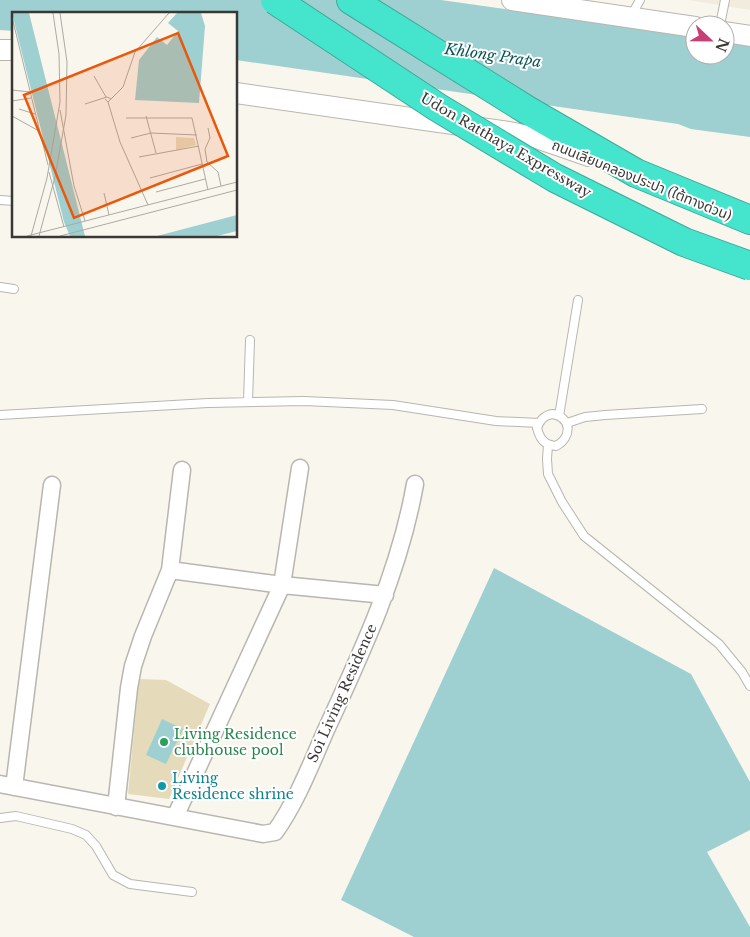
<svg xmlns="http://www.w3.org/2000/svg" width="750" height="937" font-family="'Libre Baskerville','Noto Sans Thai',serif">
  <style>
    .built { fill: #f1ecdd }
    .green { fill: #e5dbbb }
    .water { fill: #9ecfd1 }
    .lines { fill: none; stroke-linecap: round; stroke-linejoin: round }
    .service-casing { stroke: #b9b6af; stroke-width: 10 }
    .minor-casing { stroke: #b9b6af; stroke-width: 19 }
    .tertiary-casing { stroke: #b9b6af; stroke-width: 22 }
    .motorway-casing { stroke: #40a898; stroke-width: 30 }
    .service { stroke: #fff; stroke-width: 8 }
    .minor { stroke: #fff; stroke-width: 16 }
    .tertiary { stroke: #fff; stroke-width: 20 }
    .motorway { stroke: #44e4cd; stroke-width: 28 }
    .motorway-bridge-casing { stroke: #40a898; stroke-width: 30; stroke-linecap: butt }
    .motorway-bridge { stroke: #44e4cd; stroke-width: 28 }
    .leisure-dot { fill: #2e9e5b; stroke: #fff; stroke-width: 2 }
    .culture-dot { fill: #0f9aa8; stroke: #fff; stroke-width: 2 }
    .labels { text-anchor: middle; dominant-baseline: central; stroke-width: 4; stroke-linejoin: round; paint-order: stroke }
    .street-label { font-size: 14px; fill: #393835; stroke: #fff }
    .leisure-label { font-size: 14px; fill: #27864d; stroke: #fff; text-anchor: start }
    .culture-label { font-size: 14px; fill: #0d838f; stroke: #fff; text-anchor: start }
    .water-label { font-size: 15px; font-style: italic; fill: #0b5357; stroke: #fff }
    .inset-road { fill: none; stroke: #acaaa4; stroke-width: 1 }
    .view { fill: #e8590c; fill-opacity: 0.15; stroke: #e8590c; stroke-width: 2.5 }
    .inset-edge { fill: none; stroke: #393835; stroke-width: 2.5 }
  </style>
  <rect width="100%" height="100%" fill="#f9f6ee"/>
  <!-- built -->
  <path class="built" d="M 688,0 L 750,0 L 750,10 Z"/>
  <!-- green -->
  <path class="green" d="M 139,679 L 166,680 L 210,704 L 169,799 L 128,794 Z"/>
  <!-- water -->
  <path class="water" d="M 0,0 L 441,0 L 695,36 L 695,55 L 725,55 L 725,40 L 750,44 L 750,137 L 691,129 L 678,124 L 236,60 L 236,14 L 14,14 L 14,31 L 0,30 Z
    M 494,568 L 691,674 L 750,782 L 750,830 L 707,852 L 750,927 L 750,937 L 414,937 L 341,900 Z
    M 162,719 L 183,729 L 166,764 L 146,755 Z"/>
  <g class="lines">
    <!-- service casing -->
    <g class="service-casing">
      <path id="service" d="M 631,16 L 640,0
        M 720,25 L 725,0
        M 0,200 L 14,201
        M 0,287 L 14,289
        M 248,402 L 250,340
        M 553,414 C 572,418 572,437 556,446 C 544,445 540,439 537,428 C 540,420 544,415 553,414 Z
        M 0,415 L 208,403 L 304,401 L 393,405 L 496,421 L 539,423
        M 559,416 L 578,300
        M 567,423 L 585,417 L 605,415 L 702,409
        M 548,445 L 547,459 L 548,474 L 562,502 L 584,536 L 719,644 L 742,672 L 750,686
        M 0,818 L 16,816 L 72,829 L 86,835 L 96,846 L 113,875 L 130,884 L 192,892"/>
    </g>
    <!-- minor casing -->
    <g class="minor-casing">
      <path id="minor" d="M 170,570 L 282,585 L 385,595
        M 0,784 L 263,834 L 275,832 C 297,801 311,764 326,730 C 363,650 400,570 415,484
        M 14,787 L 52,485
        M 116,807 L 129,688 L 133,666 L 143,636 L 170,570 L 182,470
        M 175,817 L 282,585 L 300,468"/>
    </g>
    <!-- tertiary casing -->
    <g class="tertiary-casing">
      <path id="tertiary" d="M 512,0 L 695,27
        M 725,32 L 750,36
        M 0,50 L 14,50
        M 236,93 L 509,132 L 534,137 L 589,156"/>
    </g>
    <!-- motorway casing -->
    <g class="motorway-casing">
      <path id="motorway" d="M 351,0 L 527,110 L 636,173 L 750,220"/>
    </g>
    <!-- service -->
    <use href="#service" class="service"/>
    <!-- minor -->
    <use href="#minor" class="minor"/>
    <!-- tertiary -->
    <use href="#tertiary" class="tertiary"/>
    <!-- motorway -->
    <use href="#motorway" class="motorway"/>
    <!-- motorway-bridge casing -->
    <g class="motorway-bridge-casing">
      <path id="motorway-bridge" d="M 275,0 L 437,107 L 555,178 L 684,242 L 750,266"/>
    </g>
    <!-- motorway-bridge -->
    <use href="#motorway-bridge" class="motorway-bridge"/>
  </g>
  <!-- markers -->
  <circle class="leisure-dot" cx="164" cy="742" r="5"/>
  <circle class="culture-dot" cx="162" cy="786" r="5"/>
  <g class="labels">
    <!-- street labels -->
    <g class="street-label">
      <text transform="translate(506 145) rotate(30)">Udon Ratthaya Expressway</text>
      <text transform="translate(642 180) rotate(22)">ถนนเลียบคลองประปา (ใต้ทางด่วน)</text>
      <text transform="translate(342 693) rotate(-66)">Soi Living Residence</text>
    </g>
    <!-- leisure labels -->
    <g class="leisure-label">
      <text x="174" y="734">Living Residence<tspan x="174" dy="16">clubhouse pool</tspan></text>
    </g>
    <!-- culture labels -->
    <g class="culture-label">
      <text x="172" y="778">Living<tspan x="172" dy="16">Residence shrine</tspan></text>
    </g>
    <!-- water labels -->
    <g class="water-label">
      <text transform="translate(493 55) rotate(8)">Khlong Prapa</text>
    </g>
  </g>
  <!-- overview -->
  <g transform="translate(12 12)">
    <rect width="225" height="225" fill="#f9f6ee"/>
    <path d="M 164,125 L 182,126 L 184,133 L 164,138 Z" fill="#e5dbbb"/>
    <path d="M 0,1 L 17,1 L 73,224 L 58,224 L 52,210 ZM 165,1 L 189,1 L 193,14 L 187,91 L 123,88 L 127,48 L 145,25 L 155,33 L 166,19 L 156,11 ZM 225,203 L 225,219 L 205,224 L 145,224 Z" fill="#9ecfd1"/>
    <path class="inset-road" d="M 0,5 L 36,153M 82,64 L 94,85M 0,78 L 18,80M 99,87 L 111,75 L 123,40 L 157,1M 0,89 L 19,86M 96,90 L 108,130 L 136,193M 73,92 L 95,85 L 99,87 L 96,90 L 93,87M 7,97 L 23,102M 48,98 L 62,174 L 73,209M 0,104 L 27,119M 134,104 L 144,141M 114,106 L 180,106 L 196,178M 196,116 L 198,126 L 193,137 L 195,150 L 206,160 L 209,174M 119,126 L 139,121 L 185,123M 127,145 L 187,134M 37,160 L 52,215M 138,166 L 190,152M 144,180 L 193,167M 92,181 L 97,203M 15,224 L 225,170M 19,224 L 35,166 L 48,90 L 47,42 L 41,1M 27,224 L 43,165 L 54,103 L 55,50 L 48,1M 48,224 L 225,178"/>
    <path class="view" d="M 166,21 L 216,144 L 62,206 L 12,83 Z"/>
    <rect width="225" height="225" class="inset-edge"/>
  </g>
  <!-- north arrow -->
  <g transform="translate(710 40) rotate(112)"><circle r="24" fill="#ffffff" stroke="#b0afae"/>
  <path d="M0-4L9 19L0 12L-9 19Z" fill="#c83e76"/>
  <text y="-8" font-size="14" font-weight="bold" text-anchor="middle" fill="#393835">N</text>
  </g>
</svg>
